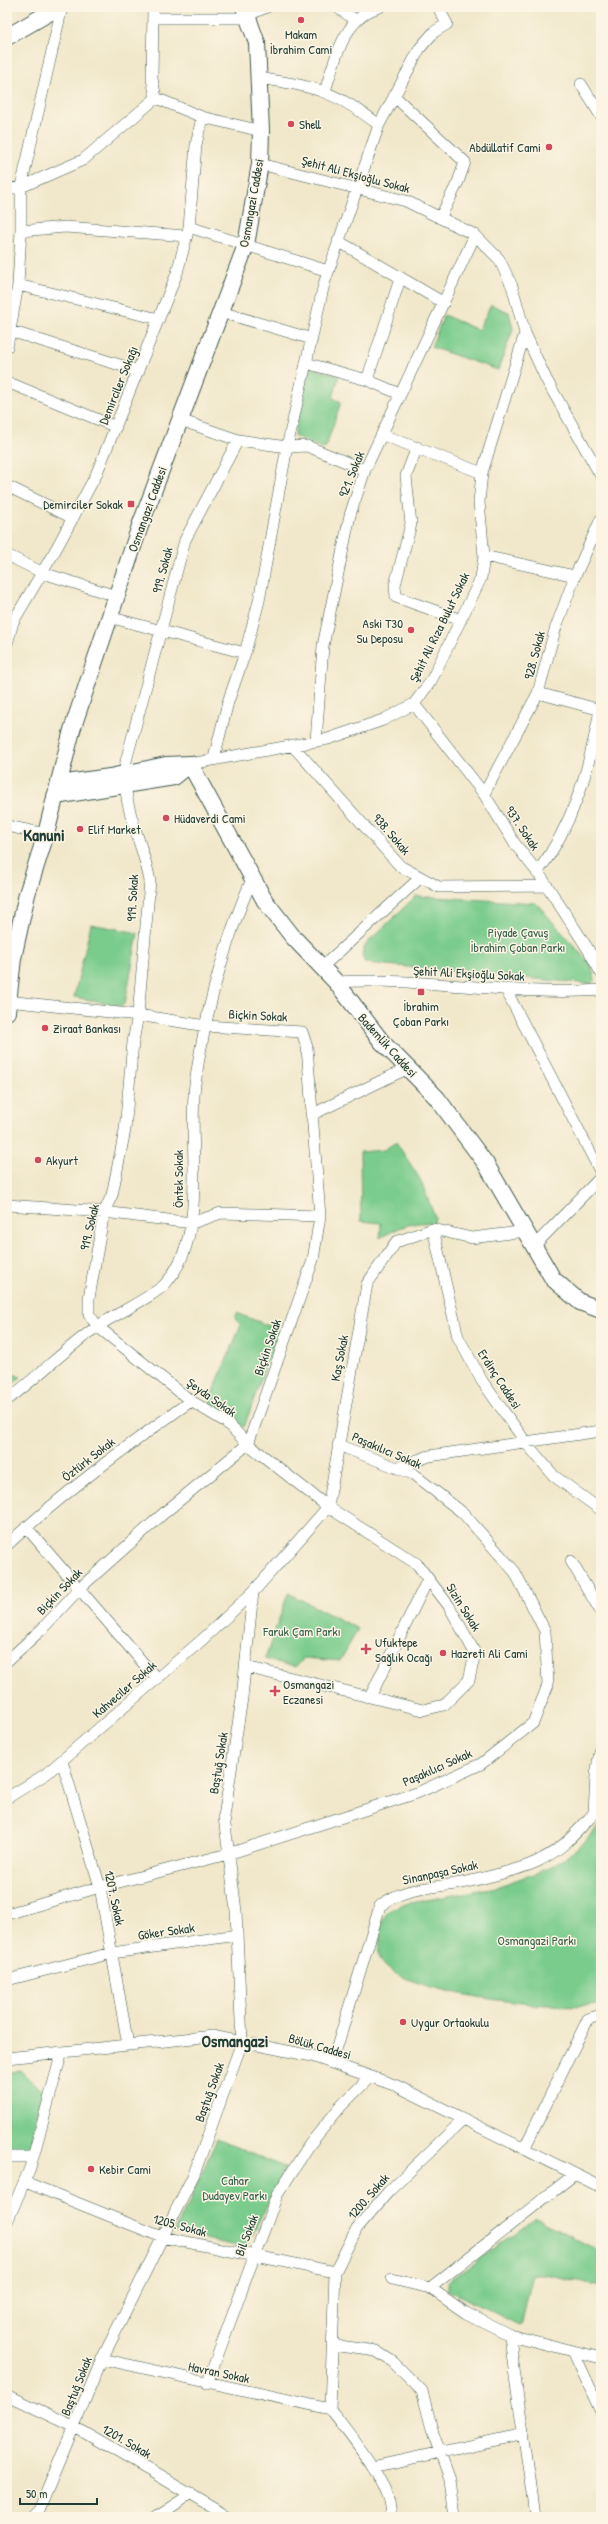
<svg xmlns="http://www.w3.org/2000/svg" width="608" height="2524" font-family="'Patrick Hand',sans-serif">
  <style>
    .green { fill: #7acc8d; stroke: #4c8460 }
    .lines { fill: none; stroke-linecap: round; stroke-linejoin: round }
    .street-casing { stroke: #3e574b; stroke-width: 12 }
    .secondary-casing { stroke: #3e574b; stroke-width: 18 }
    .street { stroke: #fff; stroke-width: 11 }
    .secondary { stroke: #fff; stroke-width: 16 }
    .poi-dot { fill: #d1495b; stroke: #fcf5e5; stroke-width: 1.5 }
    .labels { text-anchor: middle; dominant-baseline: central; stroke-width: 3; stroke-linejoin: round; paint-order: stroke }
    .poi-label { font-size: 13px; fill: #1f3d34; stroke: #fcf5e5; text-anchor: start }
    .street-label { font-size: 13px; fill: #1f3d34; stroke: #fcf5e5 }
    .park-label { font-size: 13px; fill: #36614a; stroke: #fcf5e5 }
    .district-label { font-size: 17px; font-weight: bold; fill: #1f3d34; stroke: #fcf5e5 }
  </style>
  <rect width="100%" height="100%" fill="#fcf5e5"/>
  <filter id="ink" filterUnits="userSpaceOnUse"><feTurbulence type="fractalNoise" baseFrequency=".025" numOctaves="2"/><feDisplacementMap in="SourceGraphic" scale="8" xChannelSelector="R" yChannelSelector="G"/><feConvolveMatrix kernelMatrix="1 2 1 2 8 2 1 2 1" color-interpolation-filters="sRGB"/></filter>
  <filter id="wash" filterUnits="userSpaceOnUse"><feTurbulence type="fractalNoise" baseFrequency=".012" numOctaves="4" result="noise"/><feDisplacementMap in="SourceGraphic" scale="16" xChannelSelector="R" yChannelSelector="G"/><feGaussianBlur stdDeviation="0.9" result="paint"/><feColorMatrix in="noise" values="0 0 0 0 0 0 0 0 0 0 0 0 0 0 0 0 0 1.4 0 .05"/><feComposite in="paint" operator="in"/></filter>
  <g filter="url(#wash)">
    <rect width="100%" height="100%" fill="#f1e8cb"/>
    <!-- green -->
    <path class="green" d="M 491,305 L 509,312 L 513,329 L 498,370 L 431,347 L 444,315 L 478,330 Z
      M 308,367 L 339,376 L 333,398 L 341,402 L 325,449 L 294,436 Z
      M 416,896 L 536,903 L 591,965 L 595,979 L 591,984 L 365,963 L 362,955 L 365,945 Z
      M 91,924 L 138,933 L 125,1003 L 122,1006 L 74,997 Z
      M 396,1142 L 420,1179 L 435,1217 L 434,1223 C 413,1221 399,1227 380,1238 L 381,1223 L 361,1221 L 360,1152 L 384,1150 Z
      M 237,1313 L 279,1330 L 244,1427 L 209,1401 L 241,1325 L 235,1319 Z
      M 7,1372 L 21,1377 L 7,1389 Z
      M 288,1593 L 358,1629 L 340,1661 L 304,1658 L 296,1667 L 265,1659 Z
      M 601,1823 L 601,2003 C 566,2013 401,1994 382,1962 C 377,1955 379,1945 380,1938 C 382,1918 382,1914 400,1905 L 496,1887 L 550,1868 L 580,1847 Z
      M 21,2070 L 42,2091 L 30,2153 L 7,2151 L 7,2073 Z
      M 217,2139 L 286,2168 L 245,2248 L 175,2232 Z
      M 536,2218 L 601,2252 L 601,2286 L 545,2274 L 533,2274 L 521,2326 L 448,2290 L 448,2282 Z"/>
  </g>
  <g filter="url(#ink)">
    <g class="lines">
      <!-- street casing -->
      <g class="street-casing">
        <path id="street" d="M 153,7 L 152,79 L 156,98 L 202,117 L 261,131
          M 337,7 L 355,20
          M 154,18 L 241,18 L 267,7
          M 260,78 C 314,87 334,90 379,125
          M 581,84 L 601,116
          M 325,91 C 335,60 344,16 380,7
          M 394,96 L 465,162 L 458,182 L 440,218
          M 260,164 L 406,201 L 475,235 L 499,259 L 512,286 L 525,333 L 546,379 L 601,476
          M 7,189 L 21,187 L 83,160 L 156,98
          M 189,227 L 328,271
          M 21,231 L 65,227 L 187,236
          M 338,241 L 444,303
          M 18,285 L 159,319
          M 221,312 L 312,339
          M 7,330 L 139,371
          M 7,347 L 18,285 L 21,231 L 21,187 L 62,7
          M 306,363 L 367,380 L 400,394
          M 367,380 L 400,279
          M 7,382 L 116,427
          M 180,420 L 238,440 L 287,447 L 307,446 L 365,470
          M 383,435 L 482,473
          M 238,440 L 185,540 L 126,761 C 120,806 142,838 150,881 L 138,1015 L 133,1042 L 125,1130 L 112,1195 L 104,1212 L 89,1298 L 89,1314 L 97,1326 L 191,1401 L 226,1422 L 248,1444 L 328,1507 L 417,1564 L 449,1606 L 475,1653 L 469,1680 L 444,1705 L 423,1710 L 246,1667
          M 417,447 L 406,476 L 411,524 L 395,585 L 396,597 L 461,620
          M 7,486 L 73,518
          M 7,555 L 43,573 L 116,596
          M 484,556 L 575,576
          M 109,617 L 245,653
          M 7,644 L 13,622 L 56,549 L 96,475 L 177,273 L 189,227 L 196,145 L 202,117
          M 538,693 L 601,710
          M 414,704 L 484,794 L 515,844 L 542,878 L 588,949 L 601,973
          M 316,741 L 323,646 L 350,515 L 365,470 L 475,235
          M 292,745 L 400,866 L 439,887 L 547,886
          M 214,758 L 228,702 L 245,653 L 259,601 L 287,447 L 324,284 L 379,125 L 420,48 L 434,32 L 447,24 L 438,7
          M 190,764 L 328,739 L 383,720 L 414,704 L 431,681 L 481,578 L 484,556 L 479,502 L 482,473 L 525,333
          M 484,794 L 538,693 L 555,630 L 575,576 L 601,519
          M 7,826 L 46,834
          M 537,873 C 574,824 589,769 600,710
          M 322,967 L 420,878
          M 336,982 C 424,976 513,997 601,990
          M 506,990 L 601,1173
          M 7,1001 L 138,1015 L 206,1026 L 302,1032 L 307,1047 L 320,1216 L 313,1260 L 248,1444 L 164,1513 L 80,1588 L 42,1629 L 7,1661
          M 311,1115 L 408,1068
          M 7,1205 L 104,1212 L 192,1223 L 221,1213 L 320,1216
          M 433,1229 L 458,1337 L 482,1381 L 527,1444 L 554,1476 L 601,1510
          M 534,1246 L 601,1177
          M 7,1400 C 38,1377 66,1348 98,1326 C 114,1315 156,1295 166,1283 C 210,1232 187,1146 195,1084 C 205,1014 224,943 252,879
          M 396,1468 L 429,1456 L 601,1431
          M 26,1527 L 157,1679
          M 7,1545 C 64,1492 127,1446 191,1401
          M 571,1561 L 601,1612
          M 370,1697 L 428,1579
          M 62,1761 L 100,1887 L 128,2045
          M 7,1798 L 46,1774 L 203,1639 L 253,1592 L 328,1507 L 367,1284 L 396,1242 L 433,1229 L 472,1238 L 526,1231
          M 594,1813 L 596,1775 L 601,1745
          M 7,1914 L 100,1887 L 228,1854 L 417,1793 L 481,1764 L 533,1723 L 548,1685 L 545,1631 L 515,1572 L 463,1513 L 413,1474 L 338,1445
          M 7,1980 L 112,1953 L 237,1935
          M 7,2058 L 212,2036 L 312,2056 L 397,2086 L 601,2187
          M 332,2063 L 380,1906 C 404,1886 437,1888 467,1882 C 484,1878 526,1868 540,1860 C 568,1846 580,1827 601,1806
          M 524,2149 L 588,2019 L 601,2015
          M 7,2157 L 33,2157
          M 25,2182 L 162,2237 L 335,2272
          M 7,2222 L 30,2168 L 62,2052
          M 392,2279 L 430,2288 L 466,2313 L 510,2335 L 601,2358
          M 430,2288 L 575,2174
          M 510,2335 C 516,2396 528,2456 535,2517
          M 332,2345 L 376,2351 L 393,2362 L 422,2391 L 433,2433 L 450,2480 L 455,2517
          M 574,2353 L 601,2412
          M 102,2359 L 330,2409
          M 207,2384 L 277,2195 L 310,2144 L 341,2106 L 370,2077
          M 7,2395 L 75,2427 L 229,2517
          M 330,2409 L 335,2272 L 357,2228 L 388,2192 L 464,2119
          M 330,2409 C 347,2431 395,2489 390,2517
          M 372,2467 L 524,2434
          M 32,2517 L 39,2510 L 102,2359 L 194,2174 L 242,2042 L 236,1911 L 224,1817 L 242,1698 L 253,1592
          M 156,2517 L 191,2494"/>
      </g>
      <!-- secondary casing -->
      <g class="secondary-casing">
        <path id="secondary" d="M 7,37 L 59,7
          M 190,764 L 265,901 L 293,937 L 336,982 L 382,1042 L 437,1098 L 486,1164 L 553,1279 L 580,1302 L 601,1310
          M 59,784 L 110,777 L 166,765 L 190,764
          M 55,796 L 174,777 L 190,764
          M 7,1012 L 13,958 L 27,894 L 46,834 L 72,730 L 140,526 L 246,245 L 260,164 L 261,131 L 257,43 L 244,7"/>
      </g>
      <!-- street -->
      <use href="#street" class="street"/>
      <!-- secondary -->
      <use href="#secondary" class="secondary"/>
    </g>
  </g>
  <!-- markers -->
  <g class="poi-dot">
    <circle cx="301" cy="20" r="4"/>
    <circle cx="291" cy="124" r="4"/>
    <circle cx="549" cy="147" r="4"/>
    <rect x="127" y="500" width="8" height="8" rx="2"/>
    <circle cx="411" cy="630" r="4"/>
    <circle cx="166" cy="818" r="4"/>
    <circle cx="80" cy="829" r="4"/>
    <rect x="417" y="988" width="8" height="8" rx="2"/>
    <circle cx="45" cy="1028" r="4"/>
    <circle cx="38" cy="1160" r="4"/>
    <path d="M364 1643h4v4h4v4h-4v4h-4v-4h-4v-4h4z"/>
    <circle cx="443" cy="1653" r="4"/>
    <path d="M273 1685h4v4h4v4h-4v4h-4v-4h-4v-4h4z"/>
    <circle cx="403" cy="2022" r="4"/>
    <circle cx="91" cy="2169" r="4"/>
  </g>
  <g class="labels">
    <!-- poi labels -->
    <g class="poi-label">
      <text x="301" y="34" text-anchor="middle">Makam<tspan x="301" dy="15">İbrahim Cami</tspan></text>
      <text x="299" y="124">Shell</text>
      <text x="541" y="147" text-anchor="end">Abdüllatif Cami</text>
      <text x="123" y="504" text-anchor="end">Demirciler Sokak</text>
      <text x="403" y="623" text-anchor="end">Aski T30<tspan x="403" dy="15">Su Deposu</tspan></text>
      <text x="174" y="818">Hüdaverdi Cami</text>
      <text x="88" y="829">Elif Market</text>
      <text x="421" y="1006" text-anchor="middle">İbrahim<tspan x="421" dy="15">Çoban Parkı</tspan></text>
      <text x="53" y="1028">Ziraat Bankası</text>
      <text x="46" y="1160">Akyurt</text>
      <text x="375" y="1642">Ufuktepe<tspan x="375" dy="15">Sağlık Ocağı</tspan></text>
      <text x="451" y="1653">Hazreti Ali Cami</text>
      <text x="283" y="1684">Osmangazi<tspan x="283" dy="15">Eczanesi</tspan></text>
      <text x="411" y="2022">Uygur Ortaokulu</text>
      <text x="99" y="2169">Kebir Cami</text>
    </g>
    <!-- street labels -->
    <g class="street-label">
      <text transform="translate(356 174) rotate(15)">Şehit Ali Ekşioğlu Sokak</text>
      <text transform="translate(251 203) rotate(-80)">Osmangazi Caddesi</text>
      <text transform="translate(118 385) rotate(-68)">Demirciler Sokağı</text>
      <text transform="translate(351 474) rotate(-68)">921. Sokak</text>
      <text transform="translate(147 509) rotate(-70)">Osmangazi Caddesi</text>
      <text transform="translate(162 570) rotate(-75)">919. Sokak</text>
      <text transform="translate(439 627) rotate(-64)">Şehit Ali Rıza Bulut Sokak</text>
      <text transform="translate(534 655) rotate(-75)">928. Sokak</text>
      <text transform="translate(523 828) rotate(56)">937. Sokak</text>
      <text transform="translate(392 834) rotate(49)">938. Sokak</text>
      <text transform="translate(132 898) rotate(-87)">919. Sokak</text>
      <text transform="translate(469 973) rotate(3)">Şehit Ali Ekşioğlu Sokak</text>
      <text transform="translate(258 1015) rotate(3)">Biçkin Sokak</text>
      <text transform="translate(388 1045) rotate(48)">Bademlik Caddesi</text>
      <text transform="translate(178 1179) rotate(-90)">Öntek Sokak</text>
      <text transform="translate(89 1227) rotate(-77)">919. Sokak</text>
      <text transform="translate(267 1347) rotate(-71)">Biçkin Sokak</text>
      <text transform="translate(339 1358) rotate(-79)">Kaş Sokak</text>
      <text transform="translate(500 1379) rotate(57)">Erdinç Caddesi</text>
      <text transform="translate(212 1397) rotate(35)">Şeyda Sokak</text>
      <text transform="translate(387 1450) rotate(23)">Paşakılıcı Sokak</text>
      <text transform="translate(88 1459) rotate(-38)">Öztürk Sokak</text>
      <text transform="translate(59 1591) rotate(-46)">Biçkin Sokak</text>
      <text transform="translate(464 1607) rotate(58)">Sizin Sokak</text>
      <text transform="translate(124 1689) rotate(-41)">Kahveciler Sokak</text>
      <text transform="translate(218 1763) rotate(-81)">Baştuğ Sokak</text>
      <text transform="translate(437 1767) rotate(-24)">Paşakılıcı Sokak</text>
      <text transform="translate(440 1872) rotate(-12)">Sinanpaşa Sokak</text>
      <text transform="translate(115 1898) rotate(78)">1207. Sokak</text>
      <text transform="translate(166 1931) rotate(-8)">Göker Sokak</text>
      <text transform="translate(320 2046) rotate(16)">Bölük Caddesi</text>
      <text transform="translate(209 2092) rotate(-70)">Baştuğ Sokak</text>
      <text transform="translate(368 2196) rotate(-49)">1200. Sokak</text>
      <text transform="translate(180 2225) rotate(15)">1205. Sokak</text>
      <text transform="translate(246 2235) rotate(-69)">Bil Sokak</text>
      <text transform="translate(219 2372) rotate(12)">Havran Sokak</text>
      <text transform="translate(76 2386) rotate(-68)">Baştuğ Sokak</text>
      <text transform="translate(127 2441) rotate(30)">1201. Sokak</text>
    </g>
    <!-- park labels -->
    <g class="park-label">
      <text x="518" y="932">Piyade Çavuş<tspan x="518" dy="15">İbrahim Çoban Parkı</tspan></text>
      <text x="302" y="1631">Faruk Çam Parkı</text>
      <text x="537" y="1940">Osmangazi Parkı</text>
      <text x="235" y="2180">Cahar<tspan x="235" dy="15">Dudayev Parkı</tspan></text>
    </g>
    <!-- district labels -->
    <g class="district-label">
      <text x="44" y="834">Kanuni</text>
      <text x="235" y="2040">Osmangazi</text>
    </g>
  </g>
  <!-- margin -->
  <rect width="608" height="2524" fill="none" stroke="#fcf5e5" stroke-width="24"/>
  <!-- scale -->
  <path d="M20 2498v6h77v-6" fill="none" stroke="#1f3d34" stroke-width="2"/>
  <text x="26" y="2498" font-size="12" fill="#1f3d34" stroke="#fcf5e5" stroke-width="3" paint-order="stroke">50 m</text>
</svg>
